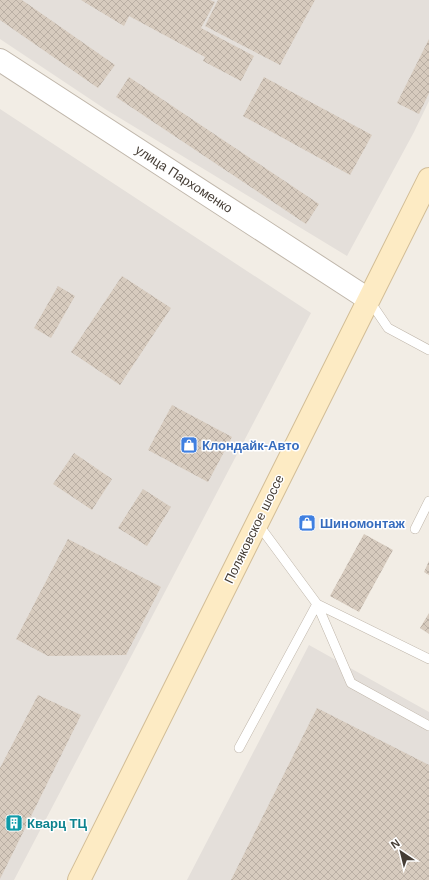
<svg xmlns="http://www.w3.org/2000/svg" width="429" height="880" font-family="Arial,sans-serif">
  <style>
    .industrial { fill: #e4dfda }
    .building { fill: url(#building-cross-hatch) }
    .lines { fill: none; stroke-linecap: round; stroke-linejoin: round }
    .service-casing { stroke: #c0b7ab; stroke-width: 10 }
    .tertiary-casing { stroke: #c0b7ab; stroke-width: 24 }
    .secondary-casing { stroke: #d2bd96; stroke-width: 24 }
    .service { stroke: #fff; stroke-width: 9 }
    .tertiary { stroke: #fff; stroke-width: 22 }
    .secondary { stroke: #fdebc4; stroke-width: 22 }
    .labels { text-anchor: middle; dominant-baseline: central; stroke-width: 3; stroke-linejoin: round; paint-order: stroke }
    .street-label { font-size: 13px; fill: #453d35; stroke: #fff }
    .shop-label { font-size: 13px; font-weight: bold; fill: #366cbe; stroke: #fff; text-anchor: start }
    .culture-label { font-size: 13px; font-weight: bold; fill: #0d838f; stroke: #fff; text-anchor: start }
  </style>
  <defs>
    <pattern id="building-cross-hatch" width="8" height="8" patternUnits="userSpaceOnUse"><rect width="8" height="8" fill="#d7cbbe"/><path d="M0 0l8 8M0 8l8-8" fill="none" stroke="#baafa4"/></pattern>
  </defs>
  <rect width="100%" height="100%" fill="#f2ede5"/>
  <!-- industrial -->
  <path class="industrial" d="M 0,0 L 429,0 L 429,101 L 414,132 L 347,256 L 105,109 L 0,39 Z
    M 0,109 L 311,313 L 14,880 L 0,880 Z
    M 309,645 L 429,712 L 429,880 L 187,880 Z"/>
  <!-- building -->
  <path class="building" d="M 0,0 L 22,0 L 115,65 L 98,88 L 0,20 Z
    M 81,0 L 210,0 L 215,2 L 201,28 L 254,56 L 241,81 L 203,61 L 205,57 L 129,16 L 124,26 Z
    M 218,0 L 315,0 L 280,65 L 205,26 Z
    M 429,39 L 429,93 L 419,114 L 397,103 Z
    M 129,77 L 319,204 L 306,224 L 116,97 Z
    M 264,77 L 372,135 L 350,175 L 243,116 Z
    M 122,276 L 171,308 L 120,385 L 71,352 Z
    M 58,286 L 75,296 L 51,338 L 34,328 Z
    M 172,405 L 232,437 L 208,482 L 148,450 Z
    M 74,453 L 112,479 L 92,510 L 53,484 Z
    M 143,489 L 171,507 L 147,546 L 118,528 Z
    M 364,534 L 393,550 L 359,612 L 330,596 Z
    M 68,539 L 161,587 L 126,655 L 48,656 L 16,639 Z
    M 429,561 L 429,575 L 424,572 Z
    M 429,613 L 429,634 L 420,628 Z
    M 38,695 L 81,715 L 0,879 L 0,768 Z
    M 317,708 L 429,765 L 429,880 L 231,880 Z"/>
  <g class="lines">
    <!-- service casing -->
    <g class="service-casing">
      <path id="service" d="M 369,300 L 388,328 L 429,350
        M 258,524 L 317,604 L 429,659
        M 415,529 L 429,501
        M 317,604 L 351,683 L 429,726
        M 239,748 L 317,604"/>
    </g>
    <!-- tertiary casing -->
    <g class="tertiary-casing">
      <path id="tertiary" d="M 0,60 L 368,299"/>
    </g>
    <!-- secondary casing -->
    <g class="secondary-casing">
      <path id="secondary" d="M 79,880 L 429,179"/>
    </g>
    <!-- service -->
    <use href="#service" class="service"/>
    <!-- tertiary -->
    <use href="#tertiary" class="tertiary"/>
    <!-- secondary -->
    <use href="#secondary" class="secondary"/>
  </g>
  <!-- icons -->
  <defs>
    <g id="shop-square" transform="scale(0.9)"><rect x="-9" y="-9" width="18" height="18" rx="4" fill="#3f7fe0" stroke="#fff"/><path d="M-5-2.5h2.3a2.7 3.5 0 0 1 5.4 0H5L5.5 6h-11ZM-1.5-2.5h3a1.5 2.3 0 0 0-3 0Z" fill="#fff"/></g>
    <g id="building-square" transform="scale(0.9)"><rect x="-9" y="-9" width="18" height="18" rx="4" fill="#0f9aa8" stroke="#fff"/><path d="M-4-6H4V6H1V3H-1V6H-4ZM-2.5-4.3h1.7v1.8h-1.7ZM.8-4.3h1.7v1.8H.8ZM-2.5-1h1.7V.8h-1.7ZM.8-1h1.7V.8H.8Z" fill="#fff"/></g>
  </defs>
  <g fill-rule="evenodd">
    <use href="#shop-square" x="189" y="445"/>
    <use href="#shop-square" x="307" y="523"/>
    <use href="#building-square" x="14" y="823"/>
  </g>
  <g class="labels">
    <!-- street labels -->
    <g class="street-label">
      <text transform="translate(184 179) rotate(33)">улица Пархоменко</text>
      <text transform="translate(254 529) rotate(-64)">Поляковское шоссе</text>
    </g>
    <!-- shop labels -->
    <g class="shop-label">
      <text x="202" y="445">Клондайк-Авто</text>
      <text x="320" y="523">Шиномонтаж</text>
    </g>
    <!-- culture labels -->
    <g class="culture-label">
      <text x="27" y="823">Кварц ТЦ</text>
    </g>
  </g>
  <!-- north arrow -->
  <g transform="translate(401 852) rotate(325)" stroke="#ffffff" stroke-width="3" paint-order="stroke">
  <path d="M0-3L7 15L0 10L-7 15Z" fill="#453d35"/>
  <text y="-6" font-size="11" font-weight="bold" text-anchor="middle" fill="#453d35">N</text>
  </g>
</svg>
